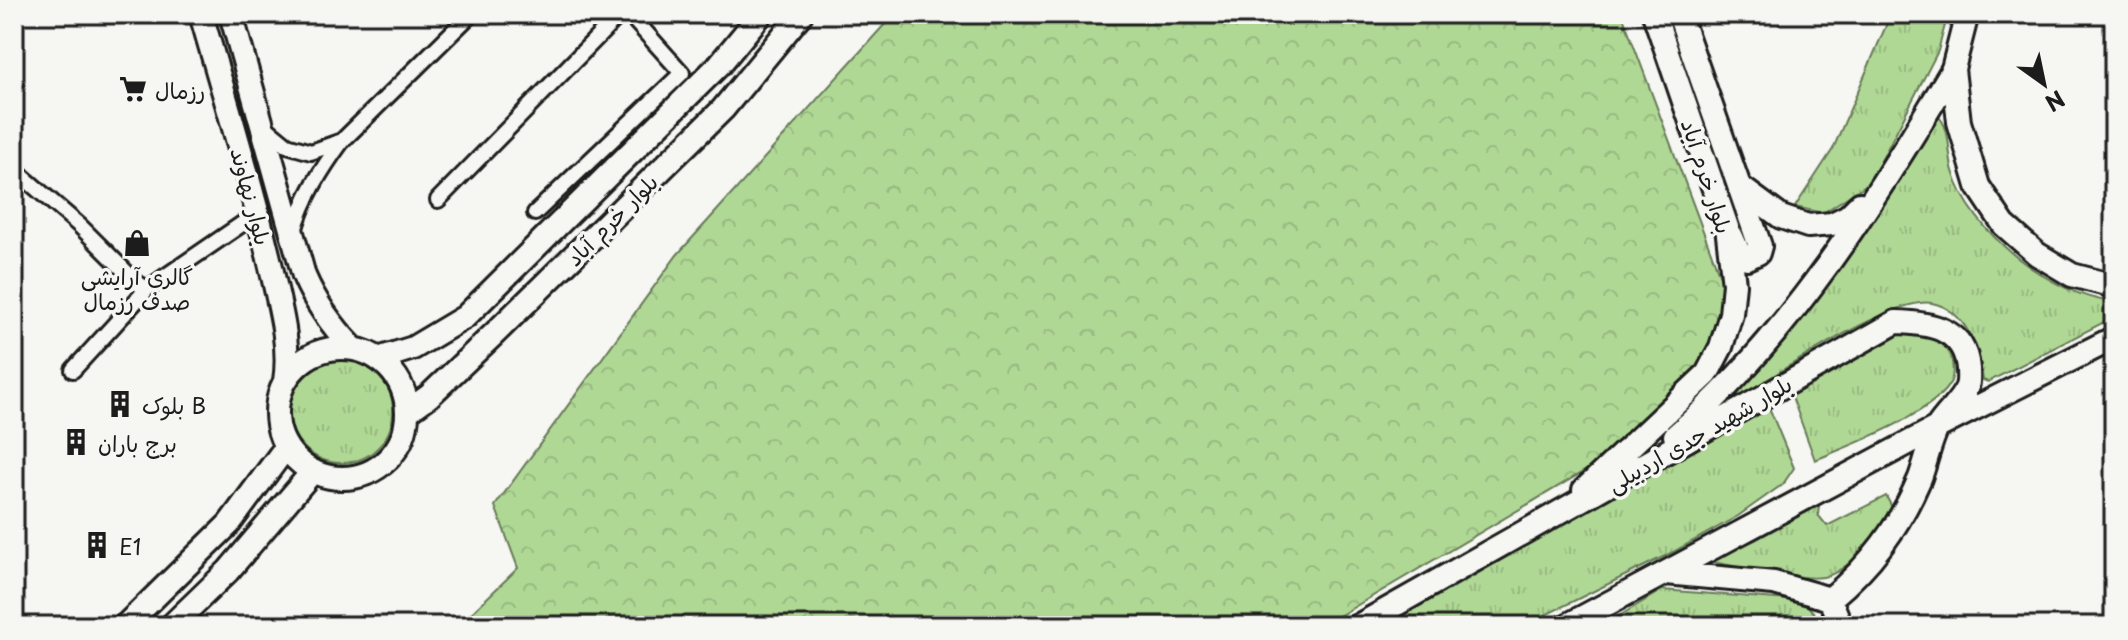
<svg xmlns="http://www.w3.org/2000/svg" width="2128" height="640" font-family="'Playpen Sans','Playpen Sans Arabic',sans-serif">
  <style>
    .grass { fill: url(#grass-tufts); stroke: #667a58; stroke-width: 2 }
    .forest { fill: url(#forest-crowns); stroke: #667a58; stroke-width: 2 }
    .lines { fill: none; stroke-linecap: round; stroke-linejoin: round }
    .street-casing { stroke: #1c1c1c; stroke-width: 20 }
    .secondary-casing { stroke: #1c1c1c; stroke-width: 28 }
    .street { stroke: #f6f6f2; stroke-width: 14 }
    .secondary { stroke: #f6f6f2; stroke-width: 22 }
    .labels { text-anchor: middle; dominant-baseline: central; stroke-width: 7; stroke-linejoin: round; paint-order: stroke }
    .poi-label { font-size: 22px; fill: #1c1c1c; stroke: #f6f6f2; text-anchor: start }
    .street-label { font-size: 22px; fill: #1c1c1c; stroke: #f6f6f2 }
  </style>
  <defs>
    <pattern id="grass-tufts" width="24" height="20" patternUnits="userSpaceOnUse" patternTransform="scale(2)"><rect width="24" height="20" fill="#b0d895"/><path d="M3 7l-1-3M5 7V3M7 7l1-3M15 17l-1-3M17 17v-4M19 17l1-3" fill="none" stroke="#97b980"/></pattern>
    <pattern id="forest-crowns" width="20" height="18" patternUnits="userSpaceOnUse" patternTransform="scale(2)"><rect width="20" height="18" fill="#b0d895"/><path d="M2 6a3 3 0 1 1 6 0M12 15a3 3 0 1 1 6 0" fill="none" stroke="#97b980"/></pattern>
  </defs>
  <rect width="100%" height="100%" fill="#f6f6f2"/>
  <filter id="ink" filterUnits="userSpaceOnUse"><feTurbulence type="fractalNoise" baseFrequency=".0125" numOctaves="2"/><feDisplacementMap in="SourceGraphic" scale="16" xChannelSelector="R" yChannelSelector="G"/><feConvolveMatrix kernelMatrix="1 2 1 2 8 2 1 2 1" color-interpolation-filters="sRGB"/></filter>
  <g filter="url(#ink)">
    <!-- grass -->
    <path class="grass" d="M 1891,14 L 1948,14 L 1938,51 L 1870,182 L 1823,213 L 1795,207 L 1833,149 Z
      M 1936,114 C 1952,127 1947,152 1953,171 C 1970,232 2052,296 2114,302 L 2114,317 L 1988,382 L 1983,380 C 1979,349 1966,310 1932,303 C 1886,294 1718,412 1674,442 C 1740,380 1806,320 1857,245 C 1887,203 1907,155 1936,114 Z
      M 1916,334 C 1930,337 1946,342 1951,357 C 1953,365 1954,373 1951,381 C 1935,414 1848,446 1815,460 L 1791,394 L 1895,335 Z
      M289 411a52 52 0 1 1 104 0a52 52 0 1 1-104 0Z
      M 1768,405 L 1794,468 L 1783,484 L 1738,516 L 1673,552 L 1523,626 L 1378,626 Z
      M 1886,496 L 1894,511 C 1880,532 1848,573 1823,577 C 1797,581 1734,565 1705,561 L 1755,540 L 1819,505 L 1818,515 L 1827,526 Z
      M 1662,590 L 1803,601 L 1817,616 L 1821,626 L 1603,626 Z"/>
    <!-- forest -->
    <path class="forest" d="M 894,14 L 1622,14 L 1730,303 L 1710,362 L 1647,434 L 1322,626 L 458,626 L 518,568 L 495,506 L 677,255 Z"/>
    <g class="lines">
      <!-- street casing -->
      <g class="street-casing">
        <path id="street" d="M 265,127 L 287,145 L 311,152 L 342,141 C 321,170 304,197 294,231
          M 342,141 L 471,14
          M 14,169 L 80,226 L 137,283 L 147,289
          M 438,200 L 620,14
          M 535,213 L 682,73 L 629,14
          M 73,370 L 147,289 L 258,213"/>
      </g>
      <!-- secondary casing -->
      <g class="secondary-casing">
        <path id="secondary" d="M 201,14 C 225,98 251,182 271,267 C 279,304 291,344 285,381
          M 231,14 L 304,276 C 316,304 332,326 353,348
          M 1679,14 L 1739,186 L 1781,217 L 1808,226 L 1832,224 L 1848,216 L 1860,204
          M 1967,14 L 1953,69 L 1959,122 L 1978,186 L 2004,225 L 2037,254 L 2072,275 L 2114,286
          M 1731,235 L 1739,253 L 1747,258 L 1758,253 L 1760,246 L 1739,186
          M277 413a65 65 0 1 1 130 0a65 65 0 1 1-130 0Z
          M 378,359 L 413,348 L 465,317 L 719,65 L 761,14
          M 407,412 L 429,396 L 492,336 L 723,109 L 801,14
          M 1675,436 C 1791,335 1875,200 1953,69
          M 1584,490 L 1707,374 L 1721,347 L 1731,314 L 1734,284 L 1727,227 L 1654,14
          M 1666,573 L 1774,583 L 1830,599
          M 1830,599 L 1841,626
          M 125,626 L 229,524 L 286,447
          M 171,626 L 228,571 L 313,471
          M 1358,626 L 1896,322 C 1930,323 1965,328 1968,369 C 1968,375 1969,381 1967,387 C 1960,403 1947,412 1938,426 C 1930,441 1926,462 1920,478 C 1899,527 1871,565 1830,599
          M 1566,626 L 1938,427 L 2114,338"/>
      </g>
      <!-- street -->
      <use href="#street" class="street"/>
      <!-- secondary -->
      <use href="#secondary" class="secondary"/>
    </g>
  </g>
  <!-- icons -->
  <defs>
    <g id="supermarket-bare" transform="scale(2.16)"><path d="M-6-5.5h2.5l.6 2H6L4.5 2H-2.5L-4.4-4H-6ZM-1.5 3.2a1.3 1.3 0 1 0 .1 0ZM3 3.2a1.3 1.3 0 1 0 .1 0Z" fill="#1c1c1c" stroke="#f6f6f2" stroke-width="2.5" paint-order="stroke"/></g>
    <g id="shop-bare" transform="scale(2.16)"><path d="M-5-2.5h2.3a2.7 3.5 0 0 1 5.4 0H5L5.5 6h-11ZM-1.5-2.5h3a1.5 2.3 0 0 0-3 0Z" fill="#1c1c1c" stroke="#f6f6f2" stroke-width="2.5" paint-order="stroke"/></g>
    <g id="building-bare" transform="scale(2.16)"><path d="M-4-6H4V6H1V3H-1V6H-4ZM-2.5-4.3h1.7v1.8h-1.7ZM.8-4.3h1.7v1.8H.8ZM-2.5-1h1.7V.8h-1.7ZM.8-1h1.7V.8H.8Z" fill="#1c1c1c" stroke="#f6f6f2" stroke-width="2.5" paint-order="stroke"/></g>
  </defs>
  <g fill-rule="evenodd">
    <use href="#supermarket-bare" x="133" y="89"/>
    <use href="#shop-bare" x="137" y="243"/>
    <use href="#building-bare" x="120" y="404"/>
    <use href="#building-bare" x="76" y="442"/>
    <use href="#building-bare" x="97" y="545"/>
  </g>
  <g class="labels">
    <!-- poi labels -->
    <g class="poi-label">
      <text x="155" y="89">رزمال</text>
      <text x="137" y="275" text-anchor="middle">گالری آرایشی<tspan x="137" dy="25">صدف رزمال</tspan></text>
      <text x="142" y="404">بلوک B</text>
      <text x="98" y="442">برج باران</text>
      <text x="119" y="545">E1</text>
    </g>
    <!-- street labels -->
    <g class="street-label">
      <text transform="translate(1708 176) rotate(72)">بلوار خرم آباد</text>
      <text transform="translate(252 196) rotate(75)">بلوار نهاوند</text>
      <text transform="translate(611 219) rotate(-45)">بلوار خرم آباد</text>
      <text transform="translate(1699 433) rotate(-30)">بلوار شهید جدی اردبیلی</text>
    </g>
  </g>
  <!-- margin -->
  <rect width="2128" height="640" fill="none" stroke="#f6f6f2" stroke-width="48"/>
  <rect x="24" y="24" width="2080" height="592" fill="none" stroke="#1c1c1c" stroke-width="3" filter="url(#ink)"/>
  <!-- north arrow -->
  <g transform="translate(2044 84) rotate(147)" stroke="#f6f6f2" stroke-width="6" paint-order="stroke">
  <path d="M0-6L14 30L0 20L-14 30Z" fill="#1c1c1c"/>
  <text y="-12" font-size="22" font-weight="bold" text-anchor="middle" fill="#1c1c1c">N</text>
  </g>
</svg>
